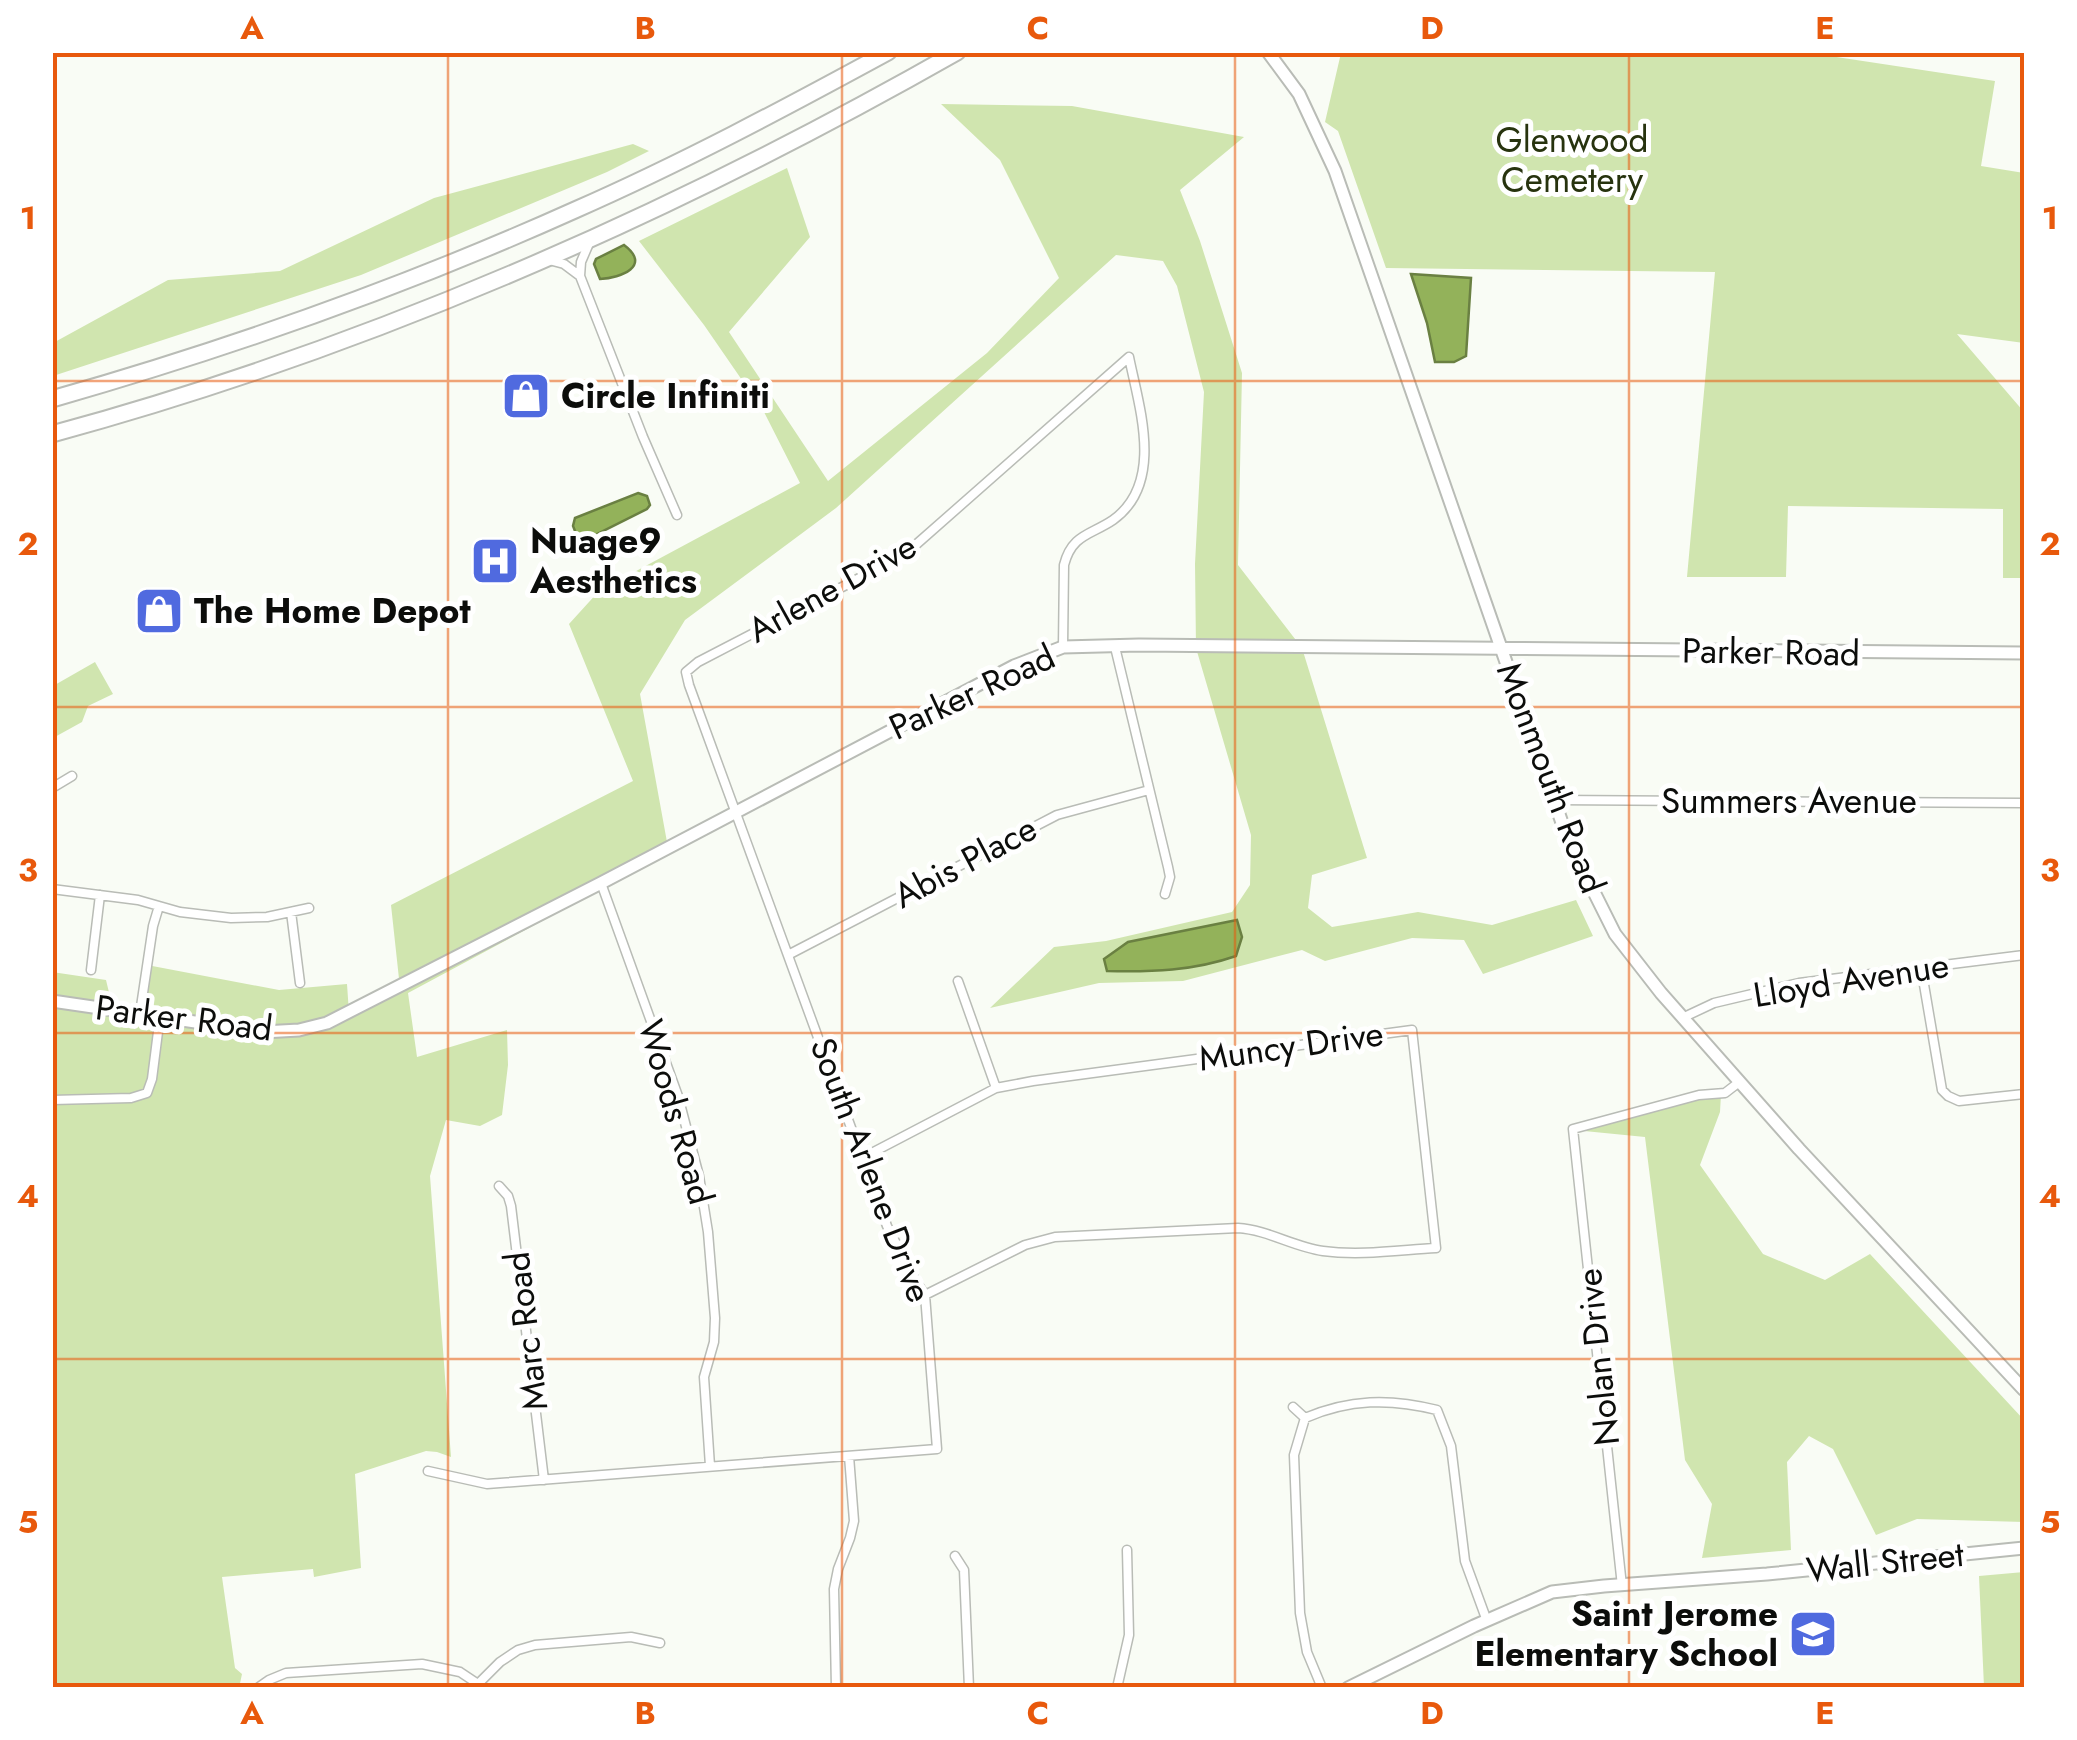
<svg xmlns="http://www.w3.org/2000/svg" width="2077" height="1740" font-family="Jost,sans-serif">
  <style>
    .green { fill: #d0e5af }
    .water { fill: #93b25a; stroke: #6a8042; stroke-width: 2.5 }
    .lines { fill: none; stroke-linecap: round; stroke-linejoin: round }
    .street-casing { stroke: #b9bcb6; stroke-width: 11 }
    .secondary-casing { stroke: #b9bcb6; stroke-width: 15 }
    .highway-casing { stroke: #b9bcb6; stroke-width: 19 }
    .street { stroke: #fff; stroke-width: 8 }
    .secondary { stroke: #fff; stroke-width: 11 }
    .highway { stroke: #fff; stroke-width: 15 }
    .grid { fill: none; stroke: #e8590c; stroke-width: 2.5; stroke-opacity: 0.55 }
    .labels { text-anchor: middle; dominant-baseline: central; stroke-width: 10; stroke-linejoin: round; paint-order: stroke }
    .park-label { font-size: 35px; fill: #27330e; stroke: #fff }
    .poi-label { font-size: 35px; font-weight: bold; fill: #0c0d0b; stroke: #fff; text-anchor: start }
    .street-label { font-size: 35px; fill: #0c0d0b; stroke: #fff }
    .neatline { fill: none; stroke: #e8590c; stroke-width: 4 }
    .grid-label { font-size: 32px; text-anchor: middle; font-weight: bold; fill: #e8590c }
  </style>
  <rect width="100%" height="100%" fill="#f9fcf5"/>
  <!-- green -->
  <path class="green" d="M 1341,53 L 1810,53 L 1995,81 L 1981,166 L 2024,173 L 2024,343 L 1957,334 L 2024,412 L 2024,578 L 2003,578 L 2003,509 L 1788,506 L 1786,577 L 1687,577 L 1715,272 L 1386,268 L 1338,131 L 1325,122 Z
    M 941,104 L 1072,106 L 1244,137 L 1180,190 L 1200,241 L 1242,373 L 1238,565 L 1302,648 L 1367,858 L 1312,875 L 1308,908 L 1332,927 L 1418,912 L 1492,925 L 1576,900 L 1593,936 L 1483,974 L 1464,940 L 1412,938 L 1325,961 L 1302,950 L 1183,981 L 1099,983 L 990,1008 L 1054,947 L 1106,941 L 1232,912 L 1250,885 L 1251,835 L 1196,648 L 1195,564 L 1204,392 L 1177,286 L 1163,261 L 1116,255 L 836,508 L 685,620 L 640,694 L 669,853 L 408,993 L 417,1057 L 507,1030 L 508,1065 L 502,1115 L 480,1126 L 446,1120 L 430,1176 L 451,1457 L 437,1452 L 426,1451 L 355,1474 L 361,1568 L 314,1577 L 313,1569 L 222,1577 L 235,1668 L 242,1674 L 239,1688 L 53,1687 L 52,972 L 106,980 L 113,1009 L 139,1013 L 147,965 L 279,990 L 347,984 L 349,1013 L 400,988 L 391,905 L 633,781 L 569,624 L 599,591 L 800,483 L 764,412 L 704,325 L 639,241 L 787,168 L 810,237 L 729,332 L 828,481 L 987,353 L 1059,278 L 1000,160 Z
    M 633,144 L 649,151 L 607,172 L 361,275 L 53,376 L 53,343 L 168,280 L 280,271 L 434,198 Z
    M 95,662 L 113,694 L 88,706 L 82,722 L 53,738 L 53,686 Z
    M 1719,1091 L 1721,1094 L 1720,1112 L 1700,1165 L 1763,1254 L 1825,1280 L 1870,1254 L 2024,1420 L 2024,1522 L 1917,1519 L 1876,1535 L 1833,1449 L 1809,1436 L 1787,1462 L 1791,1550 L 1702,1558 L 1712,1504 L 1685,1460 L 1645,1137 L 1574,1130 Z
    M 2024,1572 L 2024,1687 L 1984,1687 L 1979,1576 Z"/>
  <!-- water -->
  <path class="water" d="M 624,245 C 652,266 621,278 600,279 L 594,264 L 596,259 Z
    M 1411,274 L 1471,278 L 1466,356 L 1454,362 L 1435,362 L 1427,323 Z
    M 638,493 L 647,496 L 650,505 L 647,509 L 585,540 L 577,536 L 573,526 L 575,518 Z
    M 1237,920 L 1242,937 L 1236,956 C 1193,971 1152,972 1107,971 L 1104,959 L 1128,942 Z"/>
  <g class="lines">
    <!-- street casing -->
    <g class="street-casing">
      <path id="street" d="M 590,241 L 581,262 L 580,276 L 643,437 L 677,515
        M 549,260 L 564,264 L 580,276
        M 1115,647 L 1168,867 L 1170,877 L 1165,894
        M 52,788 L 72,776
        M 1554,800 L 2024,803
        M 601,883 L 678,1096 L 699,1176 L 708,1232 L 715,1318 L 714,1342 L 704,1377 L 710,1466
        M 52,889 L 138,900 L 180,912 L 231,918 L 267,917 L 309,908
        M 291,912 L 300,983
        M 788,955 L 1057,815 L 1149,790
        M 1921,967 L 1942,1090 L 1948,1096 L 1959,1101 L 2024,1094
        M 91,970 L 100,895
        M 958,981 L 996,1088
        M 140,1013 L 153,926 L 159,906
        M 1682,1018 L 1714,1003 L 1799,983 L 2024,955
        M 1412,1030 L 1436,1248
        M 52,1100 L 131,1098 L 147,1093 L 152,1079 L 160,1016
        M 862,1158 L 996,1088 L 1033,1081 L 1412,1030
        M 499,1186 L 508,1196 L 511,1206 L 544,1480
        M 925,1295 L 1025,1245 L 1055,1237 L 1238,1228 C 1268,1230 1294,1247 1323,1251 C 1360,1256 1400,1250 1436,1248
        M 1293,1407 L 1305,1418
        M 937,1449 L 925,1295 L 915,1280 L 887,1226 L 689,685 L 686,672 L 698,662 L 894,560 L 911,549 L 1129,357 C 1139,407 1165,483 1113,520 C 1091,535 1072,534 1064,565 L 1063,647
        M 428,1471 L 487,1484 L 937,1449
        M 955,1556 L 964,1570 L 969,1688
        M 1622,1586 L 1573,1129 L 1699,1095 L 1725,1093 L 1738,1083
        M 479,1683 L 500,1662 L 518,1650 L 535,1645 L 631,1637 L 660,1643
        M 259,1687 L 269,1680 L 286,1673 L 422,1664 L 460,1672 L 484,1688
        M 836,1688 L 834,1589 L 838,1569 L 850,1538 L 854,1521 L 849,1456
        M 1117,1688 L 1129,1635 L 1127,1550
        M 1322,1688 L 1307,1652 L 1300,1613 L 1294,1455 L 1305,1418 C 1349,1399 1390,1398 1437,1410 L 1451,1446 L 1465,1561 L 1487,1621"/>
    </g>
    <!-- secondary casing -->
    <g class="secondary-casing">
      <path id="secondary" d="M 1268,52 L 1299,94 L 1335,171 L 1568,840 L 1615,934 L 1661,993 L 1799,1149 L 2024,1390
        M 52,1001 L 263,1032 L 299,1030 L 327,1023 L 601,883 L 1014,666 L 1063,647 L 1139,645 L 2024,653
        M 1348,1688 L 1474,1626 L 1552,1592 L 1604,1586 L 1767,1574 L 2024,1548"/>
    </g>
    <!-- highway casing -->
    <g class="highway-casing">
      <path id="highway" d="M 52,399 C 231,348 406,286 575,210 C 682,163 785,108 888,52
        M 52,434 C 369,348 672,214 957,52"/>
    </g>
    <!-- street -->
    <use href="#street" class="street"/>
    <!-- secondary -->
    <use href="#secondary" class="secondary"/>
    <!-- highway -->
    <use href="#highway" class="highway"/>
  </g>
  <!-- grid -->
  <path class="grid" d="M 448,52 L 448,1688M 842,52 L 842,1688M 1235,52 L 1235,1688M 1629,52 L 1629,1688M 52,381 L 2024,381M 52,707 L 2024,707M 52,1033 L 2024,1033M 52,1359 L 2024,1359"/>
  <!-- icons -->
  <defs>
    <g id="shop-square" transform="scale(2.5)"><rect x="-9" y="-9" width="18" height="18" rx="4" fill="#506adf" stroke="#fff"/><path d="M-5-2.5h2.3a2.7 3.5 0 0 1 5.4 0H5L5.5 6h-11ZM-1.5-2.5h3a1.5 2.3 0 0 0-3 0Z" fill="#fff"/></g>
    <g id="hospital-square" transform="scale(2.5)"><rect x="-9" y="-9" width="18" height="18" rx="4" fill="#506adf" stroke="#fff"/><path d="M-5-5h3v3.5h4V-5h3V5h-3V1.5h-4V5h-3Z" fill="#fff"/></g>
    <g id="school-square" transform="scale(2.5)"><rect x="-9" y="-9" width="18" height="18" rx="4" fill="#506adf" stroke="#fff"/><path d="M0-5L7-2L0 1L-7-2ZM-4 1L0 2.5L4 1V4Q0 6-4 4Z" fill="#fff"/></g>
  </defs>
  <g fill-rule="evenodd">
    <use href="#shop-square" x="526" y="396"/>
    <use href="#hospital-square" x="495" y="561"/>
    <use href="#shop-square" x="159" y="611"/>
    <use href="#school-square" x="1813" y="1634"/>
  </g>
  <g class="labels">
    <!-- park labels -->
    <g class="park-label">
      <text x="1572" y="140">Glenwood<tspan x="1572" dy="40">Cemetery</tspan></text>
    </g>
    <!-- poi labels -->
    <g class="poi-label">
      <text x="561" y="396">Circle Infiniti</text>
      <text x="530" y="541">Nuage9<tspan x="530" dy="40">Aesthetics</tspan></text>
      <text x="194" y="611">The Home Depot</text>
      <text x="1778" y="1614" text-anchor="end">Saint Jerome<tspan x="1778" dy="40">Elementary School</tspan></text>
    </g>
    <!-- street labels -->
    <g class="street-label">
      <text transform="translate(832 588) rotate(-29)">Arlene Drive</text>
      <text transform="translate(1771 652) rotate(1)">Parker Road</text>
      <text transform="translate(972 692) rotate(-25)">Parker Road</text>
      <text transform="translate(1551 778) rotate(69)">Monmouth Road</text>
      <text x="1789" y="801">Summers Avenue</text>
      <text transform="translate(965 862) rotate(-28)">Abis Place</text>
      <text transform="translate(1851 980) rotate(-9)">Lloyd Avenue</text>
      <text transform="translate(184 1018) rotate(7)">Parker Road</text>
      <text transform="translate(1291 1046) rotate(-8)">Muncy Drive</text>
      <text transform="translate(676 1112) rotate(74)">Woods Road</text>
      <text transform="translate(871 1170) rotate(69)">South Arlene Drive</text>
      <text transform="translate(526 1331) rotate(-97)">Marc Road</text>
      <text transform="translate(1598 1357) rotate(-96)">Nolan Drive</text>
      <text transform="translate(1885 1562) rotate(-6)">Wall Street</text>
    </g>
  </g>
  <!-- border -->
  <rect width="2077" height="1740" fill="none" stroke="#ffffff" stroke-width="110"/>
  <rect x="55" y="55" width="1967" height="1630" class="neatline"/>
  <g class="grid-label">
    <text x="252" y="39">A</text>
    <text x="645" y="39">B</text>
    <text x="1038" y="39">C</text>
    <text x="1432" y="39">D</text>
    <text x="1825" y="39">E</text>
    <text x="28" y="229">1</text>
    <text x="2050" y="229">1</text>
    <text x="28" y="555">2</text>
    <text x="2050" y="555">2</text>
    <text x="28" y="881">3</text>
    <text x="2050" y="881">3</text>
    <text x="28" y="1207">4</text>
    <text x="2050" y="1207">4</text>
    <text x="28" y="1533">5</text>
    <text x="2050" y="1533">5</text>
    <text x="252" y="1724">A</text>
    <text x="645" y="1724">B</text>
    <text x="1038" y="1724">C</text>
    <text x="1432" y="1724">D</text>
    <text x="1825" y="1724">E</text>
  </g>
</svg>
